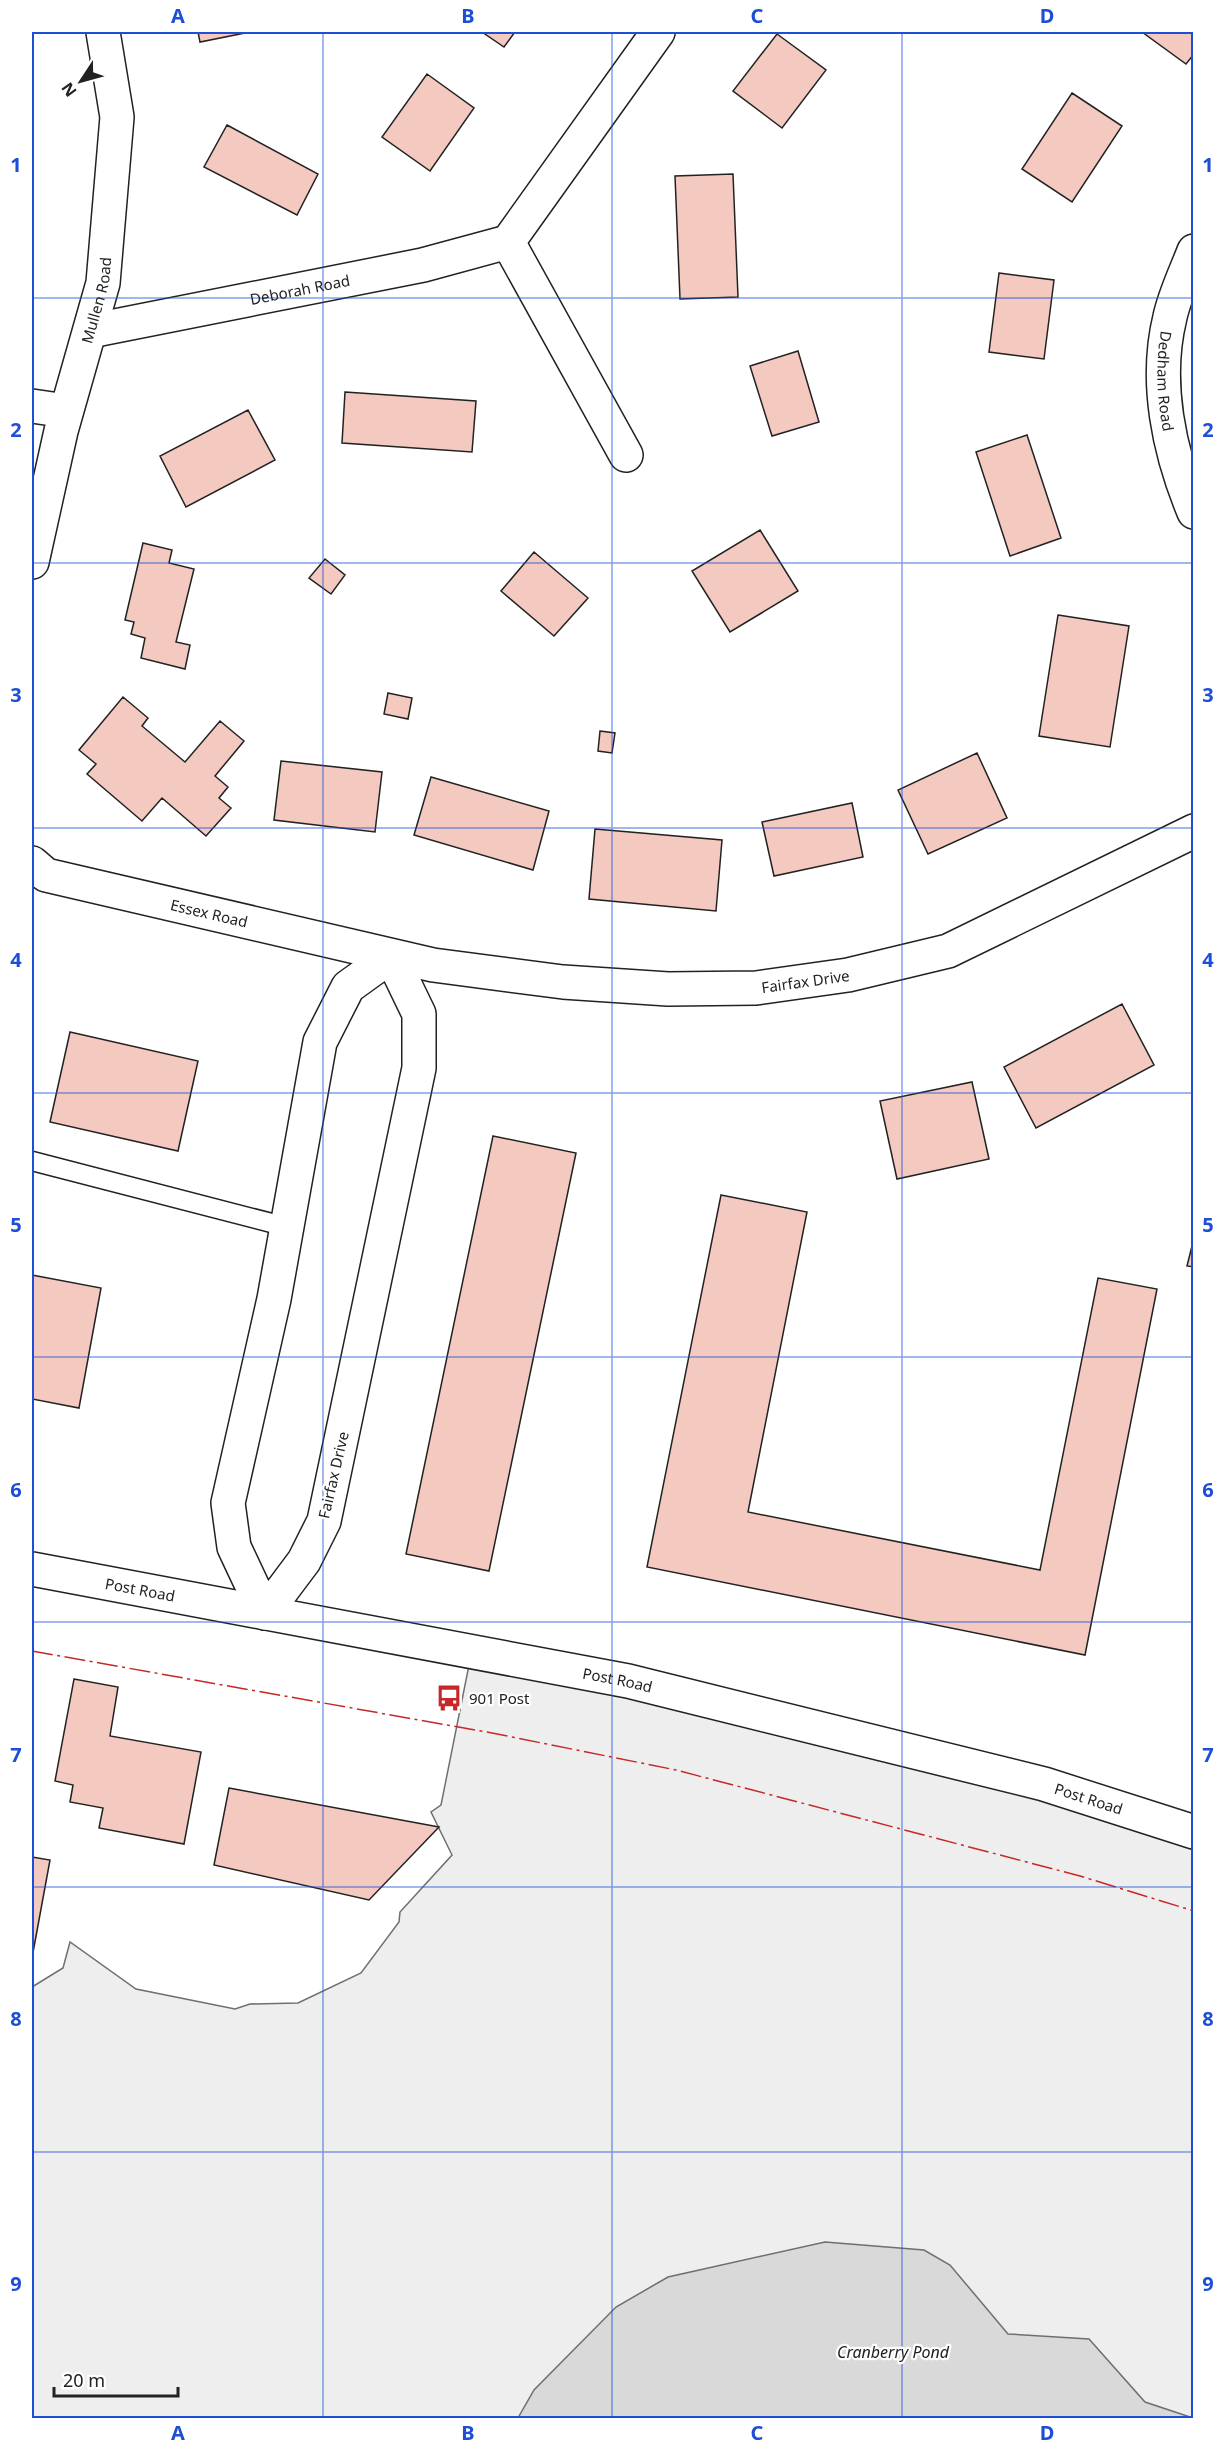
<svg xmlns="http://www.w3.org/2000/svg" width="1225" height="2450" font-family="'Noto Sans',sans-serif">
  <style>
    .green { fill: #eee; stroke: #6f6f6f; stroke-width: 1.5 }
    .water { fill: #d9d9d9; stroke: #6f6f6f; stroke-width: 1.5 }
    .building { fill: #f3c9c0; stroke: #222; stroke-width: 1.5 }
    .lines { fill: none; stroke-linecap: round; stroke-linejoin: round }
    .lane-casing { stroke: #222; stroke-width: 21 }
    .street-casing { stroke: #222; stroke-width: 36 }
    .primary-casing { stroke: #222; stroke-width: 36 }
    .lane { stroke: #fff; stroke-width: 18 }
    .street { stroke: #fff; stroke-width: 33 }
    .primary { stroke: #fff; stroke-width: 33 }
    .power { stroke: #c62828; stroke-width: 1.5; stroke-dasharray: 21 4.5 3 4.5; stroke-linecap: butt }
    .grid { fill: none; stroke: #1d4ed8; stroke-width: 1.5; stroke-opacity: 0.55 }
    .labels { text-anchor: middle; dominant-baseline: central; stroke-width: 4.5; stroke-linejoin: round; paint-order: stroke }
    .street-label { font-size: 15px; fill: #222; stroke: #fff }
    .poi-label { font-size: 15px; fill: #222; stroke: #fff; text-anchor: start }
    .water-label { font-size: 16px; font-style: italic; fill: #222; stroke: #fff }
    .neatline { fill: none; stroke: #1d4ed8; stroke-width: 2 }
    .grid-label { font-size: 20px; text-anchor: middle; font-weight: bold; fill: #1d4ed8 }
  </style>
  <rect width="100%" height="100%" fill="#fff"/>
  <!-- green -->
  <path class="green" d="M 482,1656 L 1193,1836 L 1193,2418 L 32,2418 L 32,1987 L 63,1968 L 70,1942 L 136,1989 L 235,2009 L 250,2004 L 298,2003 L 361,1973 L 399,1922 L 400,1912 L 452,1855 L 431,1812 L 441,1805 L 470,1660 Z"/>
  <!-- water -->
  <path class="water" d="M 825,2242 L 924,2250 L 950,2265 L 1008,2334 L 1089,2339 L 1145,2402 L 1193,2418 L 518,2418 L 534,2390 L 616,2307 L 668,2277 Z"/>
  <!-- building -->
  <path class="building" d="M 198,32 L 250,32 L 200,42 Z
    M 482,32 L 515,32 L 504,47 Z
    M 1142,32 L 1194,32 L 1194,54 L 1186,64 Z
    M 777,34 L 826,70 L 782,128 L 733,91 Z
    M 427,74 L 474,108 L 430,171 L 382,137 Z
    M 1072,93 L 1122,126 L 1072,202 L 1022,169 Z
    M 227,125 L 318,174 L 297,215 L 204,167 Z
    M 733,174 L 738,297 L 680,299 L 675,176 Z
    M 999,273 L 1054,280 L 1044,359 L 989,352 Z
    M 798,351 L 819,422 L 772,436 L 750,366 Z
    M 345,392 L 476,401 L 472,452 L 342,443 Z
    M 248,410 L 275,460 L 186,507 L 160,456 Z
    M 1027,435 L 1061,538 L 1010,556 L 976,452 Z
    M 760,530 L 798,591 L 730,632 L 692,571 Z
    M 143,543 L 172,550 L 169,563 L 194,569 L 176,642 L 190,645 L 185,669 L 141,658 L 145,638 L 131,634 L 134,622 L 125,620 Z
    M 534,552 L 588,598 L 554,636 L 501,591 Z
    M 325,559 L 345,575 L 331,594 L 309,578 Z
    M 1058,615 L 1129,626 L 1110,747 L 1039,736 Z
    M 388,693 L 412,698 L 408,719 L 384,714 Z
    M 123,697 L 148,718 L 142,726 L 185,762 L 220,721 L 244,741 L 215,776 L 228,787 L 219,798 L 231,808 L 206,836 L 162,798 L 142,821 L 87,774 L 96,764 L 79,750 Z
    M 600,731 L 615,733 L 612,753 L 598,751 Z
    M 977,753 L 1007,818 L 928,854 L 898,790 Z
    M 281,761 L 382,772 L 375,832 L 274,820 Z
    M 431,777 L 549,811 L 533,870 L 414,835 Z
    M 852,803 L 863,857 L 774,876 L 762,822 Z
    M 595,829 L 722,840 L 716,911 L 589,899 Z
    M 1122,1004 L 1154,1065 L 1036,1128 L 1004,1067 Z
    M 70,1032 L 198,1061 L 178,1151 L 50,1122 Z
    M 972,1082 L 989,1159 L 897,1179 L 880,1101 Z
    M 493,1136 L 576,1153 L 489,1571 L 406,1554 Z
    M 721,1195 L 807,1212 L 748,1512 L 1040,1570 L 1098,1278 L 1157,1289 L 1085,1655 L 647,1567 Z
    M 1194,1238 L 1194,1267 L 1187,1266 Z
    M 32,1275 L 101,1288 L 79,1408 L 32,1399 Z
    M 74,1679 L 118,1687 L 110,1736 L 201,1752 L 184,1844 L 99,1828 L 103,1808 L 70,1802 L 73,1785 L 55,1781 Z
    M 229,1788 L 439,1827 L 369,1900 L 214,1865 Z
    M 32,1857 L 50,1860 L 32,1958 Z"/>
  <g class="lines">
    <!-- lane casing -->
    <g class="lane-casing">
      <path id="lane" d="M 32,1161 L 287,1227"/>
    </g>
    <!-- street casing -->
    <g class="street-casing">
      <g id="street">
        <path d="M 508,242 L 626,455"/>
        <path id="s1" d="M 1194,251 C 1186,272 1175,294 1170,317 C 1154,382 1169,452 1194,512"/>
        <path id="s2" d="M 90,331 L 423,265 L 508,242 L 658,32"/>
        <path d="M 32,406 L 66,411"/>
        <path id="s3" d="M 32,562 L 61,431 L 103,283 L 117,117 L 103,32"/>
        <path id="s4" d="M 32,863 L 46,875 L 433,965 L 563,982 L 668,989 L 756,988 L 848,975 L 948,951 L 1194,831"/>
        <path d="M 391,956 L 419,1014 L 419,1068 L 324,1521 L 304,1561 L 265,1613 L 234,1547 L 228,1503 L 274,1299 L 320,1042 L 348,987 Z"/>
      </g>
    </g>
    <!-- primary casing -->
    <g class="primary-casing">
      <g id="primary">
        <path id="s5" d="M 32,1569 L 628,1681 L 1044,1784 L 1194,1832"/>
      </g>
    </g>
    <!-- lane -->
    <use href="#lane" class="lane"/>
    <!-- street -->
    <use href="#street" class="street"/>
    <!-- primary -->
    <use href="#primary" class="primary"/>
    <!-- power -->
    <path class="power" d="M 32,1651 L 492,1733 L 676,1770 L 1080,1876 L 1194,1911"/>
  </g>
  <!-- grid -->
  <path class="grid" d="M 323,32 L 323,2418M 612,32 L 612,2418M 902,32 L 902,2418M 32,298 L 1194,298M 32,563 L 1194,563M 32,828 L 1194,828M 32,1093 L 1194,1093M 32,1357 L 1194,1357M 32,1622 L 1194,1622M 32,1887 L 1194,1887M 32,2152 L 1194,2152"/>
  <!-- icons -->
  <defs>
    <g id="bus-bare" transform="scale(2.07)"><path d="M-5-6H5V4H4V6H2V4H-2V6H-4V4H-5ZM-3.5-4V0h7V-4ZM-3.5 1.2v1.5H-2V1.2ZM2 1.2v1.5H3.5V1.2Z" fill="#c62828" stroke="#fff" stroke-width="2.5" paint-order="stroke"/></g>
  </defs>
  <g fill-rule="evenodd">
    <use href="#bus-bare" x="449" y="1698"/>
  </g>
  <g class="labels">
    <!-- street labels -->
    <g class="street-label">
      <text stroke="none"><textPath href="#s2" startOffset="214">Deborah Road</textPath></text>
      <text stroke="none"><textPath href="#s3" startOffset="270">Mullen Road</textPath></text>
      <text stroke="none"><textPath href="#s1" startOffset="135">Dedham Road</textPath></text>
      <text stroke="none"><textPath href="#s4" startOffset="186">Essex Road</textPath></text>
      <text stroke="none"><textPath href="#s4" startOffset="790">Fairfax Drive</textPath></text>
      <text transform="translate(333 1475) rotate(-77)">Fairfax Drive</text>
      <text stroke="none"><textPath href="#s5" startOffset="110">Post Road</textPath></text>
      <text stroke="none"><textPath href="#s5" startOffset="596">Post Road</textPath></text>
      <text stroke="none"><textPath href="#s5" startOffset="1082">Post Road</textPath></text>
    </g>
    <!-- poi labels -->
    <g class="poi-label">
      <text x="469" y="1698">901 Post</text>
    </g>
    <!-- water labels -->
    <g class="water-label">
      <text x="893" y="2352">Cranberry Pond</text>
    </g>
  </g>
  <!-- border -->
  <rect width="1225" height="2450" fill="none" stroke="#ffffff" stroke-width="66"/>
  <!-- north arrow -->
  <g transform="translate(81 81) rotate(234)" stroke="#ffffff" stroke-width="4.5" paint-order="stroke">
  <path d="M0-4.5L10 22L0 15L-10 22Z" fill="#222222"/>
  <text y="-9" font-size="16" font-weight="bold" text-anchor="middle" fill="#222222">N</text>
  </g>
  <!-- scale -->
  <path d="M54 2387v9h124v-9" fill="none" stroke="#222222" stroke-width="3"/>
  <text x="63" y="2387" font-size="18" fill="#222222" stroke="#ffffff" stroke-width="4.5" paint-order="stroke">20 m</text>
  <rect x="33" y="33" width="1159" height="2384" class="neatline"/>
  <g class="grid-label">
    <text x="178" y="23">A</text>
    <text x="468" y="23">B</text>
    <text x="757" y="23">C</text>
    <text x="1047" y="23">D</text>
    <text x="16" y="172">1</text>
    <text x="1208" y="172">1</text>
    <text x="16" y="437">2</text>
    <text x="1208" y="437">2</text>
    <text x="16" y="702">3</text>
    <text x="1208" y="702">3</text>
    <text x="16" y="967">4</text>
    <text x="1208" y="967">4</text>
    <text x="16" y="1232">5</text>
    <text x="1208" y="1232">5</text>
    <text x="16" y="1497">6</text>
    <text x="1208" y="1497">6</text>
    <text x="16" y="1762">7</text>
    <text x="1208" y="1762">7</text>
    <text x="16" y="2026">8</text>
    <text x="1208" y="2026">8</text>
    <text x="16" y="2291">9</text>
    <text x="1208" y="2291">9</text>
    <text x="178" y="2440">A</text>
    <text x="468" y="2440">B</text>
    <text x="757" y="2440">C</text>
    <text x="1047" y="2440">D</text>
  </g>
</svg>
